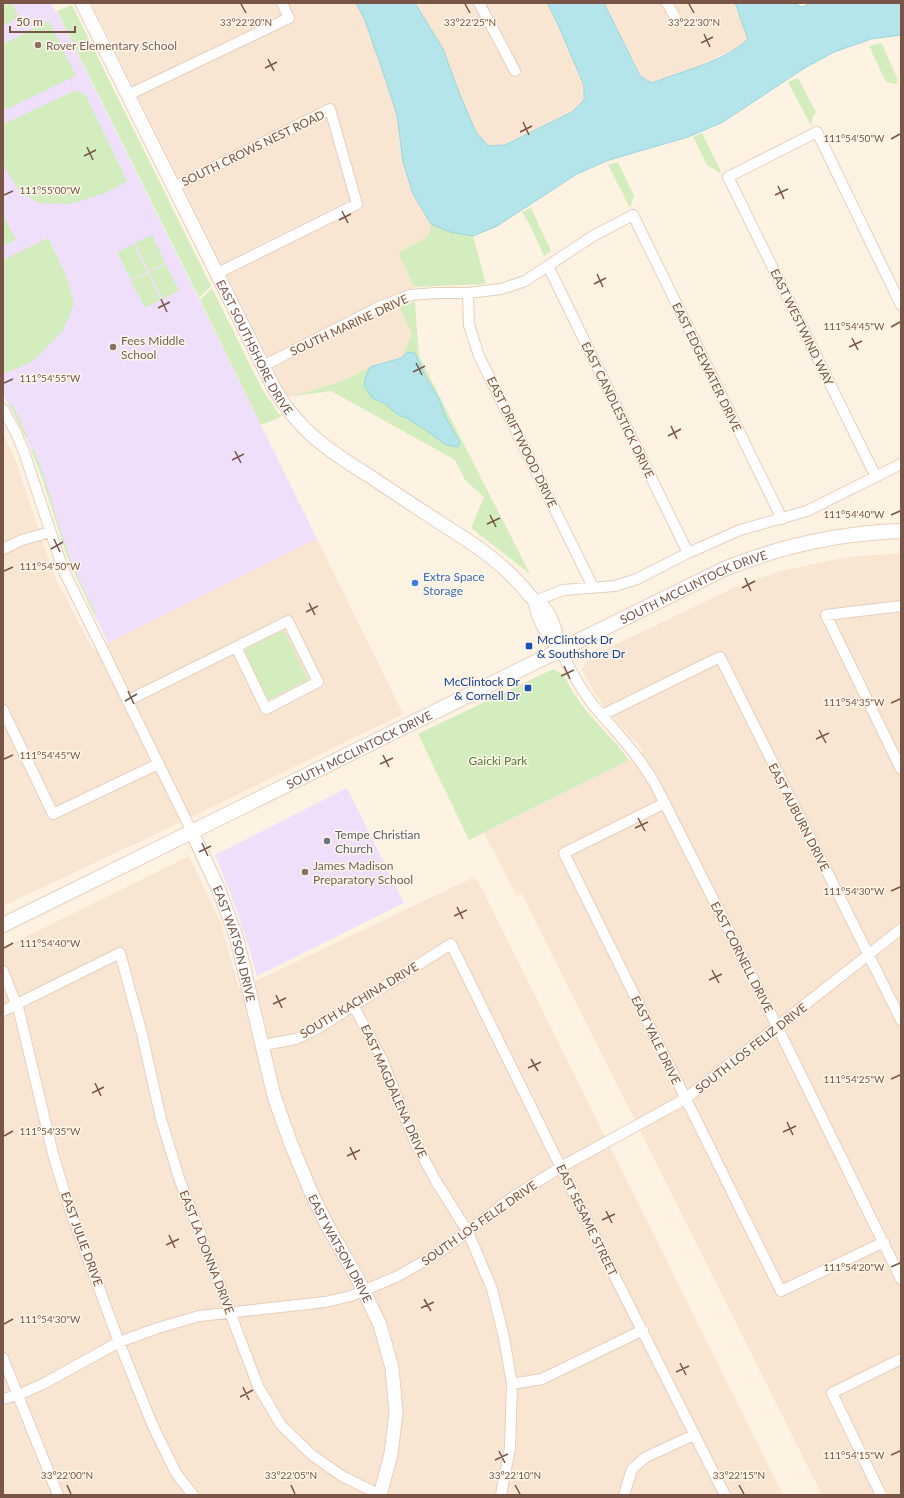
<svg xmlns="http://www.w3.org/2000/svg" width="904" height="1498" font-family="Lato,sans-serif">
  <style>
    .residential { fill: #f9e6d2 }
    .education { fill: #efdffb }
    .green { fill: #d4edbf }
    .water { fill: #b4e5ea; stroke: #9ad6dd }
    .lines { fill: none; stroke-linecap: round; stroke-linejoin: round }
    .minor-casing { stroke: #e6cfbf; stroke-width: 12 }
    .tertiary-casing { stroke: #e6cfbf; stroke-width: 15 }
    .secondary-casing { stroke: #ebcfbc; stroke-width: 16 }
    .minor { stroke: #fff; stroke-width: 10 }
    .tertiary { stroke: #fff; stroke-width: 13 }
    .secondary { stroke: #fff; stroke-width: 14 }
    .ticks { fill: none; stroke: #785546; stroke-width: 1.5 }
    .education-dot { fill: #8d6e63; stroke: #fff6ea; stroke-width: 1.5 }
    .shop-dot { fill: #3f7fe0; stroke: #fff6ea; stroke-width: 1.5 }
    .transit-dot { fill: #1a4fb4; stroke: #fff6ea; stroke-width: 1.5 }
    .worship-dot { fill: #6b7280; stroke: #fff6ea; stroke-width: 1.5 }
    .labels { text-anchor: middle; dominant-baseline: central; stroke-width: 3; stroke-linejoin: round; paint-order: stroke }
    .education-label { font-size: 12px; fill: #785e54; stroke: #fff6ea; text-anchor: start }
    .street-label { font-size: 12px; fill: #785546; stroke: #fff6ea }
    .shop-label { font-size: 12px; fill: #366cbe; stroke: #fff6ea; text-anchor: start }
    .transit-label { font-size: 12px; fill: #164399; stroke: #fff6ea; text-anchor: start }
    .park-label { font-size: 12px; fill: #517a3a; stroke: #fff6ea }
    .worship-label { font-size: 12px; fill: #5b616d; stroke: #fff6ea; text-anchor: start }
    .ticks-label { font-size: 10px; text-anchor: middle; fill: #785546; stroke: #fff6ea; stroke-width: 3; stroke-linejoin: round; paint-order: stroke }
  </style>
  <rect width="100%" height="100%" fill="#fef2e2"/>
  <!-- residential -->
  <path class="residential" d="M 91,3 L 356,3 L 364,18 L 381,66 L 397,115 L 403,162 L 413,194 L 431,224 L 430,236 L 398,253 L 414,287 L 415,302 L 399,306 L 412,334 L 401,358 L 370,367 L 347,379 L 295,396 L 289,396 L 282,388 Z
    M 415,3 L 547,3 L 556,20 L 584,85 L 584,100 L 572,112 L 505,145 L 488,146 L 476,132 L 460,95 Z
    M 604,3 L 734,3 L 748,39 L 740,46 L 695,68 L 652,83 L 641,76 Z
    M 3,433 L 17,464 L 54,575 L 93,650 L 317,539 L 403,714 L 169,828 L 3,906 Z
    M 901,553 L 901,1495 L 822,1495 L 522,894 L 517,896 L 484,833 L 629,760 L 644,751 L 615,720 L 598,699 L 582,670 L 590,657 L 733,588 L 780,571 L 848,557 Z
    M 189,856 L 221,923 L 239,989 L 472,878 L 478,881 L 783,1495 L 3,1495 L 3,948 Z"/>
  <!-- education -->
  <path class="education" d="M 3,3 L 51,3 L 56,12 L 57,12 L 317,539 L 108,643 L 68,559 L 41,475 L 26,438 L 3,394 Z
    M 347,788 L 404,903 L 257,976 L 248,944 L 229,889 L 215,855 Z"/>
  <!-- green -->
  <path class="green" d="M 10,3 L 12,3 L 19,17 L 3,26 L 3,7 Z
    M 72,5 L 211,286 L 199,298 L 57,11 Z
    M 49,21 L 76,76 L 3,111 L 3,44 Z
    M 882,43 L 898,81 L 896,84 L 887,82 L 885,80 L 869,46 Z
    M 798,78 L 816,112 L 813,116 L 811,126 L 788,82 Z
    M 74,91 L 85,94 L 127,181 L 105,193 L 71,204 L 38,203 L 19,191 L 4,166 L 3,124 Z
    M 702,133 L 721,171 L 720,173 L 707,165 L 693,137 Z
    M 618,162 L 634,196 L 630,208 L 608,165 Z
    M 531,208 L 551,251 L 544,256 L 530,225 L 522,212 Z
    M 3,214 L 16,240 L 3,246 Z
    M 431,224 L 450,232 L 473,236 L 486,284 L 414,287 L 398,253 L 429,236 Z
    M 152,235 L 165,263 L 149,271 L 135,243 Z
    M 48,238 L 66,275 L 74,304 L 64,329 L 32,362 L 3,374 L 3,260 Z
    M 134,244 L 147,272 L 131,280 L 117,252 Z
    M 166,264 L 179,291 L 163,299 L 149,272 Z
    M 148,273 L 161,300 L 145,308 L 131,281 Z
    M 212,288 L 262,389 L 281,417 L 261,425 L 200,300 Z
    M 415,302 L 419,356 L 530,574 L 471,528 L 484,497 L 465,480 L 455,460 L 331,391 L 295,396 L 347,379 L 370,367 L 401,358 L 412,334 L 399,306 Z
    M 13,405 L 28,437 L 26,438 L 10,406 Z
    M 34,449 C 48,482 55,516 67,549 C 75,572 86,593 96,614 L 94,615 L 68,559 L 41,475 L 31,450 Z
    M 284,630 L 308,680 L 268,700 L 244,650 Z
    M 553,669 C 565,672 568,684 574,694 C 590,718 612,737 629,760 L 469,840 L 418,734 Z"/>
  <!-- water -->
  <path class="water" d="M 356,3 L 415,3 L 443,49 L 460,95 L 476,132 L 488,146 L 505,145 L 572,112 L 584,100 L 584,85 L 556,20 L 547,3 L 604,3 L 640,76 L 652,83 C 682,71 724,62 748,39 L 735,3 L 793,3 L 802,7 L 811,3 L 901,3 L 901,35 L 871,39 L 834,52 L 803,69 L 723,122 L 688,137 L 609,160 L 577,174 L 497,226 L 473,236 L 450,232 L 431,224 L 413,194 L 403,162 L 397,115 L 381,66 L 364,18 Z
    M 411,352 L 415,353 L 425,376 L 439,399 L 446,418 L 460,442 L 458,447 L 446,445 L 427,431 L 405,417 L 400,416 L 384,403 L 372,398 L 364,385 L 365,379 L 370,367 L 401,358 L 407,353 Z"/>
  <g class="lines">
    <!-- minor casing -->
    <g class="minor-casing">
      <path id="minor" d="M 479,3 L 515,71
        M 667,3 L 675,17
        M 128,95 L 289,18 L 282,3
        M 174,187 L 330,109 L 357,204 L 216,274
        M 548,266 L 688,553
        M 468,293 L 469,325 L 479,356 L 593,587
        M 263,366 L 379,307 L 410,295 L 436,293 L 468,293 L 501,289 L 525,281 L 593,236 L 633,215 L 782,519
        M 3,409 L 16,433 L 24,452 L 63,569 L 192,832
        M 876,477 L 728,177 L 817,132 L 901,305
        M 3,549 L 22,540 L 50,532
        M 535,601 L 563,590 L 615,586 L 637,579 L 688,553 L 740,530 L 807,511 L 901,464
        M 901,606 L 826,615 L 901,769
        M 288,621 L 318,682 L 266,709 L 236,647 Z
        M 560,650 C 570,669 580,689 594,706 C 615,731 638,754 655,784 L 778,1028 L 901,1279
        M 127,701 L 236,647
        M 3,710 L 53,814 L 158,764
        M 602,715 L 720,657 L 901,1020
        M 665,803 L 564,853 L 781,1291 L 884,1242
        M 3,971 L 19,1011 L 53,1154 L 69,1207 L 119,1342 L 152,1424 L 176,1473 L 193,1495
        M 353,1005 L 382,1059 L 414,1140 L 437,1183 L 468,1232 L 492,1289 L 504,1338 L 512,1384 L 510,1448 L 501,1495
        M 3,1011 L 120,953 L 142,1034 L 161,1119 L 179,1178 L 258,1386 L 281,1425 L 312,1455 L 342,1476 L 380,1495
        M 263,1045 L 296,1039 L 320,1027 L 451,944 L 598,1243 L 725,1495
        M 3,1358 L 58,1495
        M 512,1384 L 542,1379 L 643,1330
        M 3,1399 L 18,1395 L 43,1384 L 119,1342 L 158,1328 L 199,1316 L 325,1302 L 351,1296 L 398,1276 L 440,1252 L 513,1197 L 561,1167 L 685,1099 L 901,929
        M 624,1495 L 632,1469 L 646,1457 L 694,1435
        M 881,1495 L 832,1393 L 901,1359"/>
    </g>
    <!-- tertiary casing -->
    <g class="tertiary-casing">
      <g id="tertiary">
        <path id="s1" d="M 82,3 L 273,386 C 297,430 329,451 371,477 C 393,492 416,507 439,522 C 474,544 504,563 530,596 C 534,600 540,603 544,608 C 553,618 557,637 560,650"/>
        <path d="M 535,601 C 538,620 546,634 559,648"/>
        <path id="s2" d="M 192,832 L 219,890 L 237,939 L 274,1096 L 291,1144 L 311,1192 L 327,1225 L 359,1281 L 380,1325 L 392,1368 L 396,1412 L 391,1454 L 380,1495"/>
      </g>
    </g>
    <!-- secondary casing -->
    <g class="secondary-casing">
      <g id="secondary">
        <path id="s3" d="M 3,925 L 724,569 C 781,546 839,533 901,531"/>
      </g>
    </g>
    <!-- minor -->
    <use href="#minor" class="minor"/>
    <!-- tertiary -->
    <use href="#tertiary" class="tertiary"/>
    <!-- secondary -->
    <use href="#secondary" class="secondary"/>
  </g>
  <!-- ticks -->
  <path class="ticks" d="M 241,4 L 246,13M 465,4 L 470,13M 689,4 L 694,13M 704,34 L 710,47M 701,43 L 713,37M 268,59 L 274,71M 265,68 L 277,62M 523,122 L 529,135M 520,132 L 532,126M 891,139 L 900,134M 87,147 L 93,160M 84,156 L 96,150M 778,186 L 784,199M 4,195 L 13,191M 775,195 L 788,189M 342,211 L 348,223M 339,220 L 351,214M 597,274 L 603,287M 594,284 L 606,278M 161,299 L 167,312M 158,308 L 170,302M 891,327 L 900,322M 852,338 L 858,350M 849,347 L 862,341M 416,363 L 422,375M 413,372 L 425,366M 4,383 L 13,379M 671,426 L 677,439M 668,436 L 681,429M 235,451 L 241,463M 232,460 L 244,454M 490,515 L 496,527M 891,515 L 900,511M 487,524 L 500,518M 54,539 L 60,552M 51,549 L 63,542M 4,571 L 13,567M 745,578 L 751,591M 742,588 L 755,581M 309,603 L 315,615M 306,612 L 318,606M 564,666 L 570,679M 561,676 L 574,670M 128,691 L 134,704M 125,701 L 137,694M 891,703 L 900,699M 819,730 L 826,743M 816,739 L 829,733M 383,755 L 389,767M 4,759 L 13,755M 380,764 L 393,758M 638,818 L 645,831M 635,828 L 648,822M 202,843 L 208,856M 199,852 L 211,846M 891,891 L 900,887M 457,907 L 463,919M 454,916 L 467,910M 4,948 L 13,943M 712,970 L 719,983M 709,980 L 722,974M 276,995 L 282,1008M 273,1004 L 286,998M 531,1059 L 538,1071M 528,1068 L 541,1062M 891,1079 L 900,1075M 95,1083 L 101,1096M 92,1093 L 104,1087M 787,1122 L 793,1135M 783,1132 L 796,1126M 4,1136 L 13,1131M 350,1147 L 356,1160M 347,1156 L 360,1150M 606,1211 L 612,1223M 602,1220 L 615,1214M 169,1235 L 175,1248M 166,1245 L 179,1239M 891,1267 L 900,1263M 424,1299 L 431,1311M 421,1308 L 434,1302M 4,1324 L 13,1319M 680,1363 L 686,1375M 676,1372 L 689,1366M 243,1387 L 249,1400M 240,1397 L 253,1390M 499,1451 L 505,1463M 891,1455 L 900,1451M 495,1460 L 508,1454M 67,1485 L 71,1494M 291,1485 L 295,1494M 515,1485 L 520,1494M 739,1485 L 744,1494"/>
  <!-- markers -->
  <g class="education-dot">
    <circle cx="38" cy="45" r="4"/>
    <circle cx="113" cy="347" r="4"/>
    <circle cx="305" cy="872" r="4"/>
  </g>
  <circle class="shop-dot" cx="415" cy="583" r="4"/>
  <g class="transit-dot">
    <rect x="525" y="642" width="8" height="8" rx="2"/>
    <rect x="524" y="684" width="8" height="8" rx="2"/>
  </g>
  <circle class="worship-dot" cx="327" cy="841" r="4"/>
  <g class="labels">
    <!-- education labels -->
    <g class="education-label">
      <text x="46" y="45">Rover Elementary School</text>
      <text x="121" y="340">Fees Middle<tspan x="121" dy="14">School</tspan></text>
      <text x="313" y="865">James Madison<tspan x="313" dy="14">Preparatory School</tspan></text>
    </g>
    <!-- street labels -->
    <g class="street-label">
      <text transform="translate(253 148) rotate(-26)">SOUTH CROWS NEST ROAD</text>
      <text transform="translate(349 325) rotate(-25)">SOUTH MARINE DRIVE</text>
      <text transform="translate(802 327) rotate(64)">EAST WESTWIND WAY</text>
      <text stroke="none"><textPath href="#s1" startOffset="385">EAST SOUTHSHORE DRIVE</textPath></text>
      <text transform="translate(707 367) rotate(64)">EAST EDGEWATER DRIVE</text>
      <text transform="translate(618 410) rotate(64)">EAST CANDLESTICK DRIVE</text>
      <text transform="translate(522 442) rotate(64)">EAST DRIFTWOOD DRIVE</text>
      <text stroke="none"><textPath href="#s3" startOffset="769">SOUTH MCCLINTOCK DRIVE</textPath></text>
      <text stroke="none"><textPath href="#s3" startOffset="397">SOUTH MCCLINTOCK DRIVE</textPath></text>
      <text transform="translate(799 817) rotate(63)">EAST AUBURN DRIVE</text>
      <text stroke="none"><textPath href="#s2" startOffset="120">EAST WATSON DRIVE</textPath></text>
      <text transform="translate(742 957) rotate(63)">EAST CORNELL DRIVE</text>
      <text transform="translate(359 1000) rotate(-31)">SOUTH KACHINA DRIVE</text>
      <text transform="translate(656 1040) rotate(64)">EAST YALE DRIVE</text>
      <text transform="translate(751 1048) rotate(-38)">SOUTH LOS FELIZ DRIVE</text>
      <text transform="translate(394 1091) rotate(66)">EAST MAGDALENA DRIVE</text>
      <text transform="translate(587 1220) rotate(64)">EAST SESAME STREET</text>
      <text transform="translate(479 1223) rotate(-35)">SOUTH LOS FELIZ DRIVE</text>
      <text transform="translate(82 1239) rotate(70)">EAST JULIE DRIVE</text>
      <text stroke="none"><textPath href="#s2" startOffset="444">EAST WATSON DRIVE</textPath></text>
      <text transform="translate(207 1252) rotate(69)">EAST LA DONNA DRIVE</text>
    </g>
    <!-- shop labels -->
    <g class="shop-label">
      <text x="423" y="576">Extra Space<tspan x="423" dy="14">Storage</tspan></text>
    </g>
    <!-- transit labels -->
    <g class="transit-label">
      <text x="537" y="639">McClintock Dr<tspan x="537" dy="14">&amp; Southshore Dr</tspan></text>
      <text x="520" y="681" text-anchor="end">McClintock Dr<tspan x="520" dy="14">&amp; Cornell Dr</tspan></text>
    </g>
    <!-- park labels -->
    <g class="park-label">
      <text x="498" y="760">Gaicki Park</text>
    </g>
    <!-- worship labels -->
    <g class="worship-label">
      <text x="335" y="834">Tempe Christian<tspan x="335" dy="14">Church</tspan></text>
    </g>
  </g>
  <g class="ticks-label">
    <text x="246" y="26">33°22'20"N</text>
    <text x="470" y="26">33°22'25"N</text>
    <text x="694" y="26">33°22'30"N</text>
    <text x="854" y="142">111°54'50"W</text>
    <text x="50" y="194">111°55'00"W</text>
    <text x="854" y="330">111°54'45"W</text>
    <text x="50" y="382">111°54'55"W</text>
    <text x="854" y="518">111°54'40"W</text>
    <text x="50" y="570">111°54'50"W</text>
    <text x="854" y="706">111°54'35"W</text>
    <text x="50" y="759">111°54'45"W</text>
    <text x="854" y="895">111°54'30"W</text>
    <text x="50" y="947">111°54'40"W</text>
    <text x="854" y="1083">111°54'25"W</text>
    <text x="50" y="1135">111°54'35"W</text>
    <text x="854" y="1271">111°54'20"W</text>
    <text x="50" y="1323">111°54'30"W</text>
    <text x="854" y="1459">111°54'15"W</text>
    <text x="67" y="1479">33°22'00"N</text>
    <text x="291" y="1479">33°22'05"N</text>
    <text x="515" y="1479">33°22'10"N</text>
    <text x="739" y="1479">33°22'15"N</text>
  </g>
  <!-- border -->
  <rect width="904" height="1498" fill="none" stroke="#785546" stroke-width="8"/>
  <!-- scale -->
  <path d="M10 26v6h65v-6" fill="none" stroke="#785546" stroke-width="2"/>
  <text x="16" y="26" font-size="12" fill="#785546" stroke="#fff6ea" stroke-width="3" paint-order="stroke">50 m</text>
</svg>
